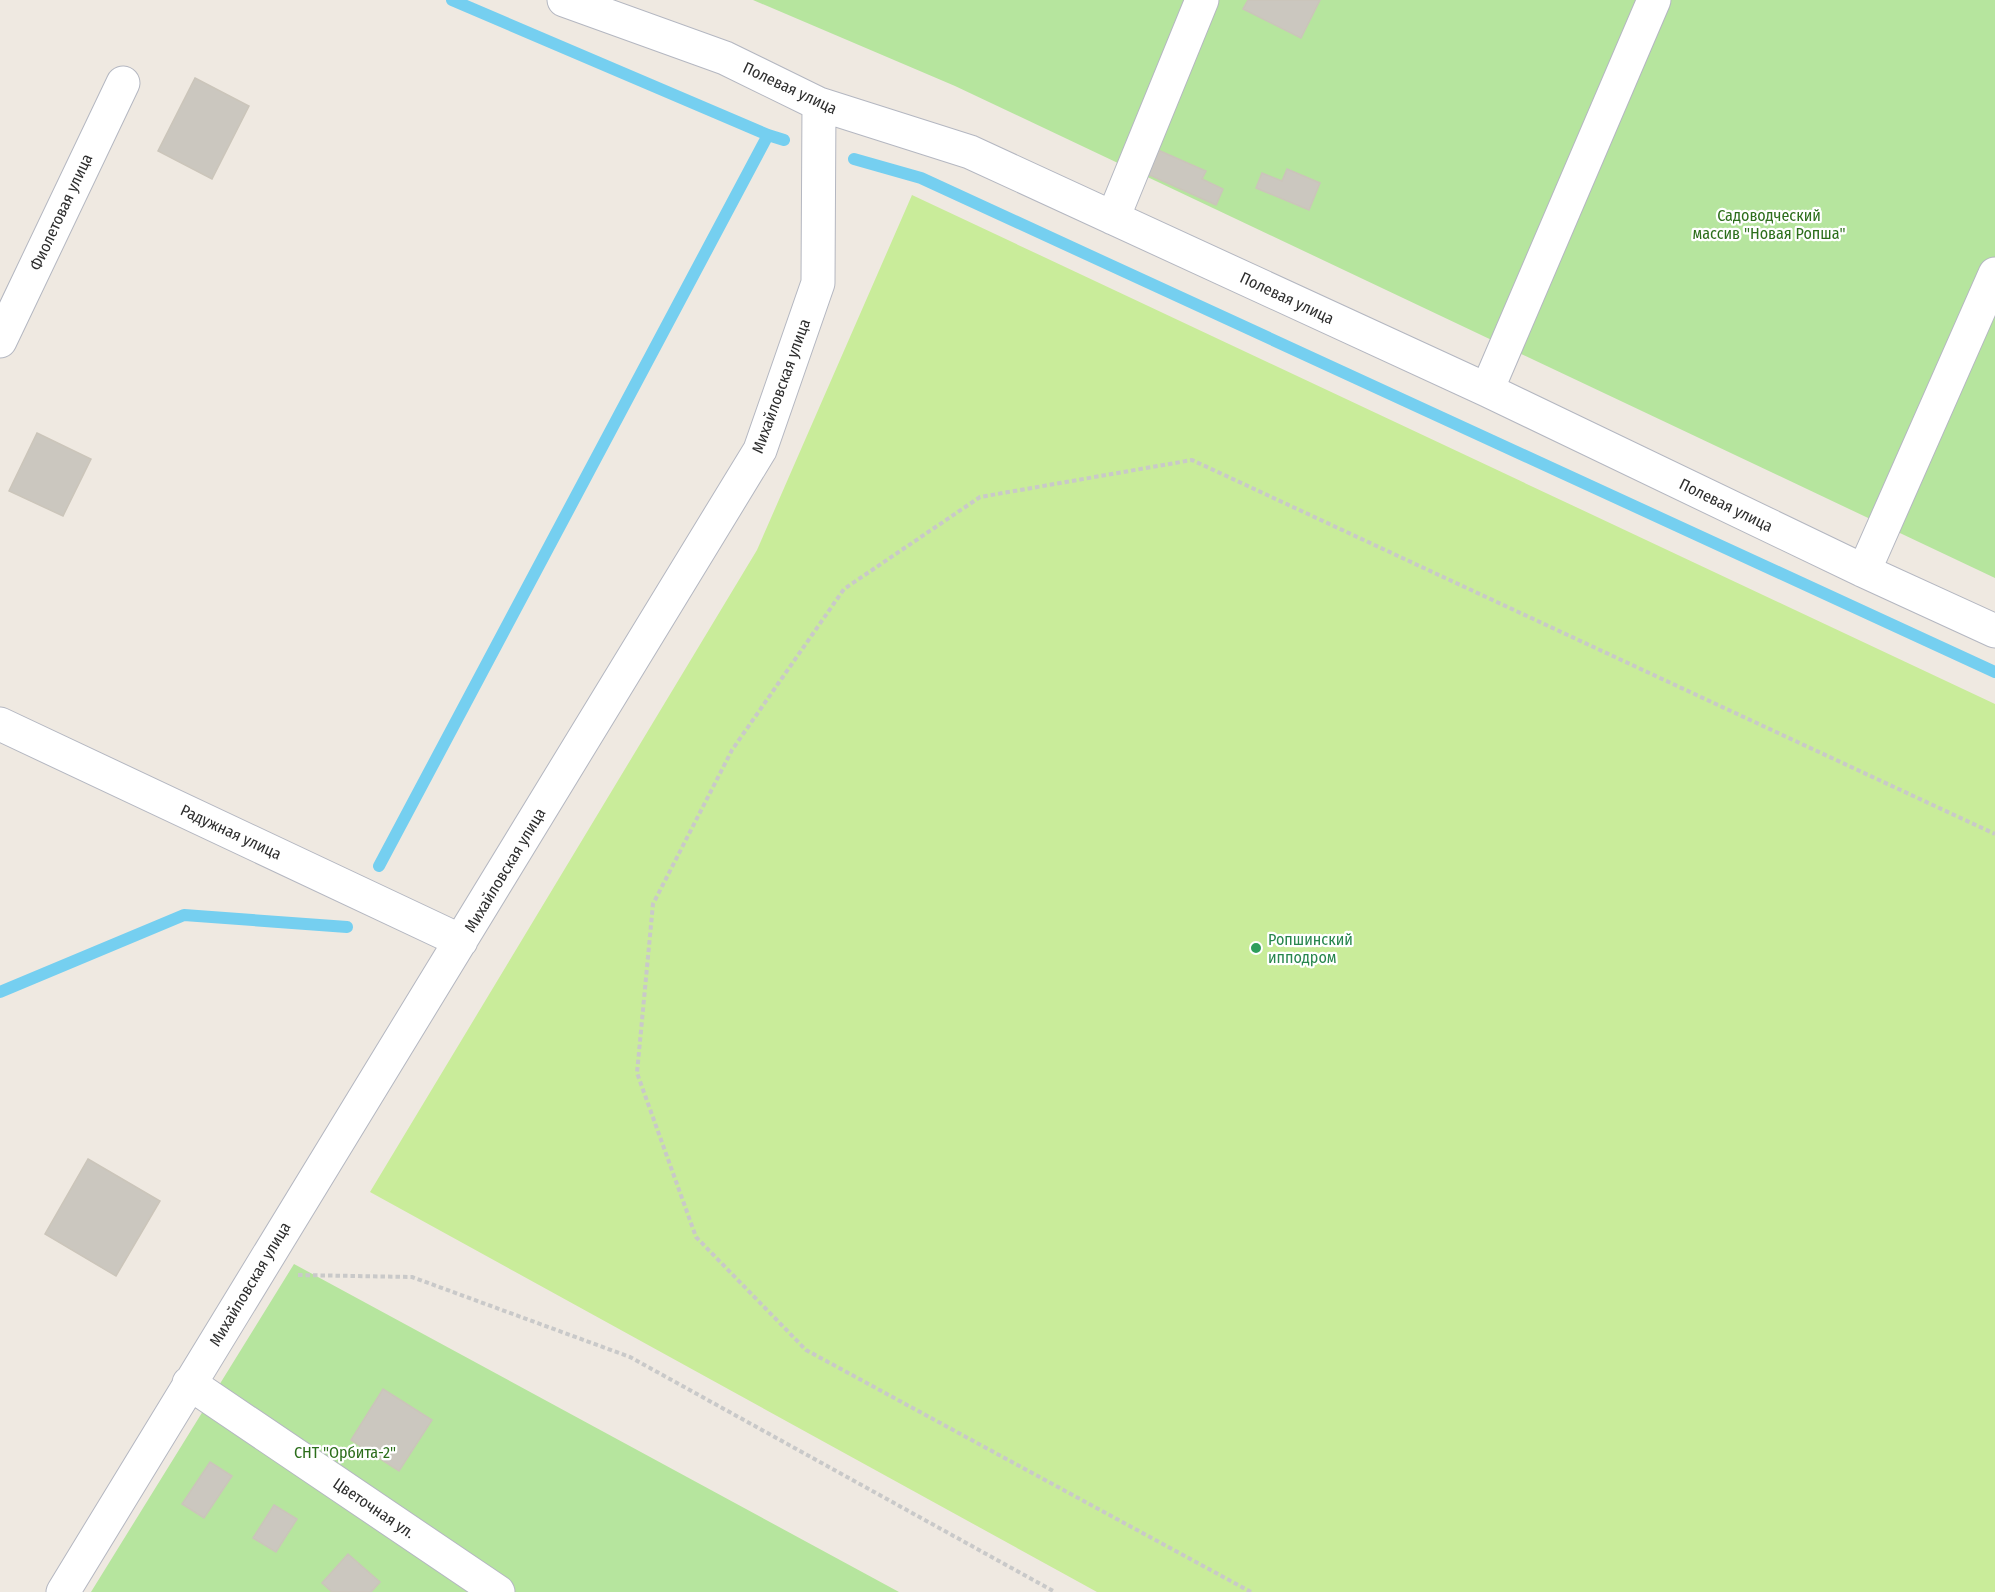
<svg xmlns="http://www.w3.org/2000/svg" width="1995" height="1592" font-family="'Fira Sans Condensed',sans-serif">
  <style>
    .green { fill: #b6e59e }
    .pitch { fill: #c9ec9a }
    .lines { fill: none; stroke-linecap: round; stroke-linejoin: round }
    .stream { stroke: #75cff0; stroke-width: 12 }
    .building { fill: #cbc7bf; stroke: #cbc5ba; stroke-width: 1.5 }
    .street-casing { stroke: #b4b7c1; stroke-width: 35 }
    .path { stroke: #c9c9c9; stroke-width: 4; stroke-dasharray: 4.5 3; stroke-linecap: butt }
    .street { stroke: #fff; stroke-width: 33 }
    .leisure-dot { fill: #2e9e5b; stroke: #fff; stroke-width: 2 }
    .labels { text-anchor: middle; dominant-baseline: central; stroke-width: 4.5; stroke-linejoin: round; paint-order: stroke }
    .street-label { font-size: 16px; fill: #2e2e2e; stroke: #fff }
    .park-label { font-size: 16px; fill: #2c6e1b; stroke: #fff }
    .leisure-label { font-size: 16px; fill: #27864d; stroke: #fff; text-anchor: start }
  </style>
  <rect width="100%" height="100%" fill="#efe9e1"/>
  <!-- green -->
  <path class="green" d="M 753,0 L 1995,0 L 1995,578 L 955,86 Z
    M 294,1264 L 899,1592 L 91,1592 Z"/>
  <!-- pitch -->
  <path class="pitch" d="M 912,195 L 1995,704 L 1995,1592 L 1097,1592 L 370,1192 L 757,550 Z"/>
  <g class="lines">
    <!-- stream -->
    <path class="stream" d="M 452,0 L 768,135 L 784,140
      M 854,159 L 921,178 L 1995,672
      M 379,866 L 768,135
      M 0,992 L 184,915 L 347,927"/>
  </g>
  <!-- building -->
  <path class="building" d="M 1248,0 L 1320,0 L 1301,38 L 1243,9 Z
    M 195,78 L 249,106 L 212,179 L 158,151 Z
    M 1158,150 L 1206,171 L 1202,179 L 1223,189 L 1216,205 L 1147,174 Z
    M 1287,169 L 1320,183 L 1309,210 L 1256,188 L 1262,173 L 1282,181 Z
    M 37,433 L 91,459 L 63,516 L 9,491 Z
    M 88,1159 L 160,1201 L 116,1276 L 45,1234 Z
    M 383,1389 L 432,1420 L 399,1471 L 351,1440 Z
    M 210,1462 L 232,1476 L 204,1518 L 182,1504 Z
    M 274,1505 L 297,1519 L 276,1552 L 253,1538 Z
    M 348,1554 L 380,1582 L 371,1592 L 332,1592 L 322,1583 Z"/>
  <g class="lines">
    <!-- street casing -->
    <g class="street-casing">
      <path id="street" d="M 564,0 L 725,58 L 819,104 L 970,152 L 1487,390 L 1864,571 L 1995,631
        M 1113,218 L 1202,0
        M 0,341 L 123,83
        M 1487,390 L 1654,0
        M 1864,571 L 1995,274
        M 0,724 L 461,941
        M 189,1383 L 498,1592
        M 63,1592 L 760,450 L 818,283 L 819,104"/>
    </g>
    <!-- path -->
    <path class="path" d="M 298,1275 L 412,1277 L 630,1357 L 1055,1592
      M 1251,1592 L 806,1350 L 696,1237 L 637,1073 L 653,904 L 732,750 L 844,589 L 980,497 L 1192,460 L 1995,834"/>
    <!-- street -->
    <use href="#street" class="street"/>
  </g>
  <!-- markers -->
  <circle class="leisure-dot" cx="1256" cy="948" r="6"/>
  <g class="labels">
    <!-- street labels -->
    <g class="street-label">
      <text transform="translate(790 88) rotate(25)">Полевая улица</text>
      <text transform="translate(61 212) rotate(-65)">Фиолетовая улица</text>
      <text transform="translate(1287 298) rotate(25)">Полевая улица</text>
      <text transform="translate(781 386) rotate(-70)">Михайловская улица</text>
      <text transform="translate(1726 505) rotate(26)">Полевая улица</text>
      <text transform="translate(231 832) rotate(25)">Радужная улица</text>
      <text transform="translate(505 870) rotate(-59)">Михайловская улица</text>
      <text transform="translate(250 1284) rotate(-59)">Михайловская улица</text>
      <text transform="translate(374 1508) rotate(34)">Цветочная ул.</text>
    </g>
    <!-- park labels -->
    <g class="park-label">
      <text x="1769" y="215">Садоводческий<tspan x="1769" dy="18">массив "Новая Ропша"</tspan></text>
      <text x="345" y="1452">СНТ "Орбита-2"</text>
    </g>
    <!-- leisure labels -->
    <g class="leisure-label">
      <text x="1268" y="939">Ропшинский<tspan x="1268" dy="18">ипподром</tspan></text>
    </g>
  </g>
</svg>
